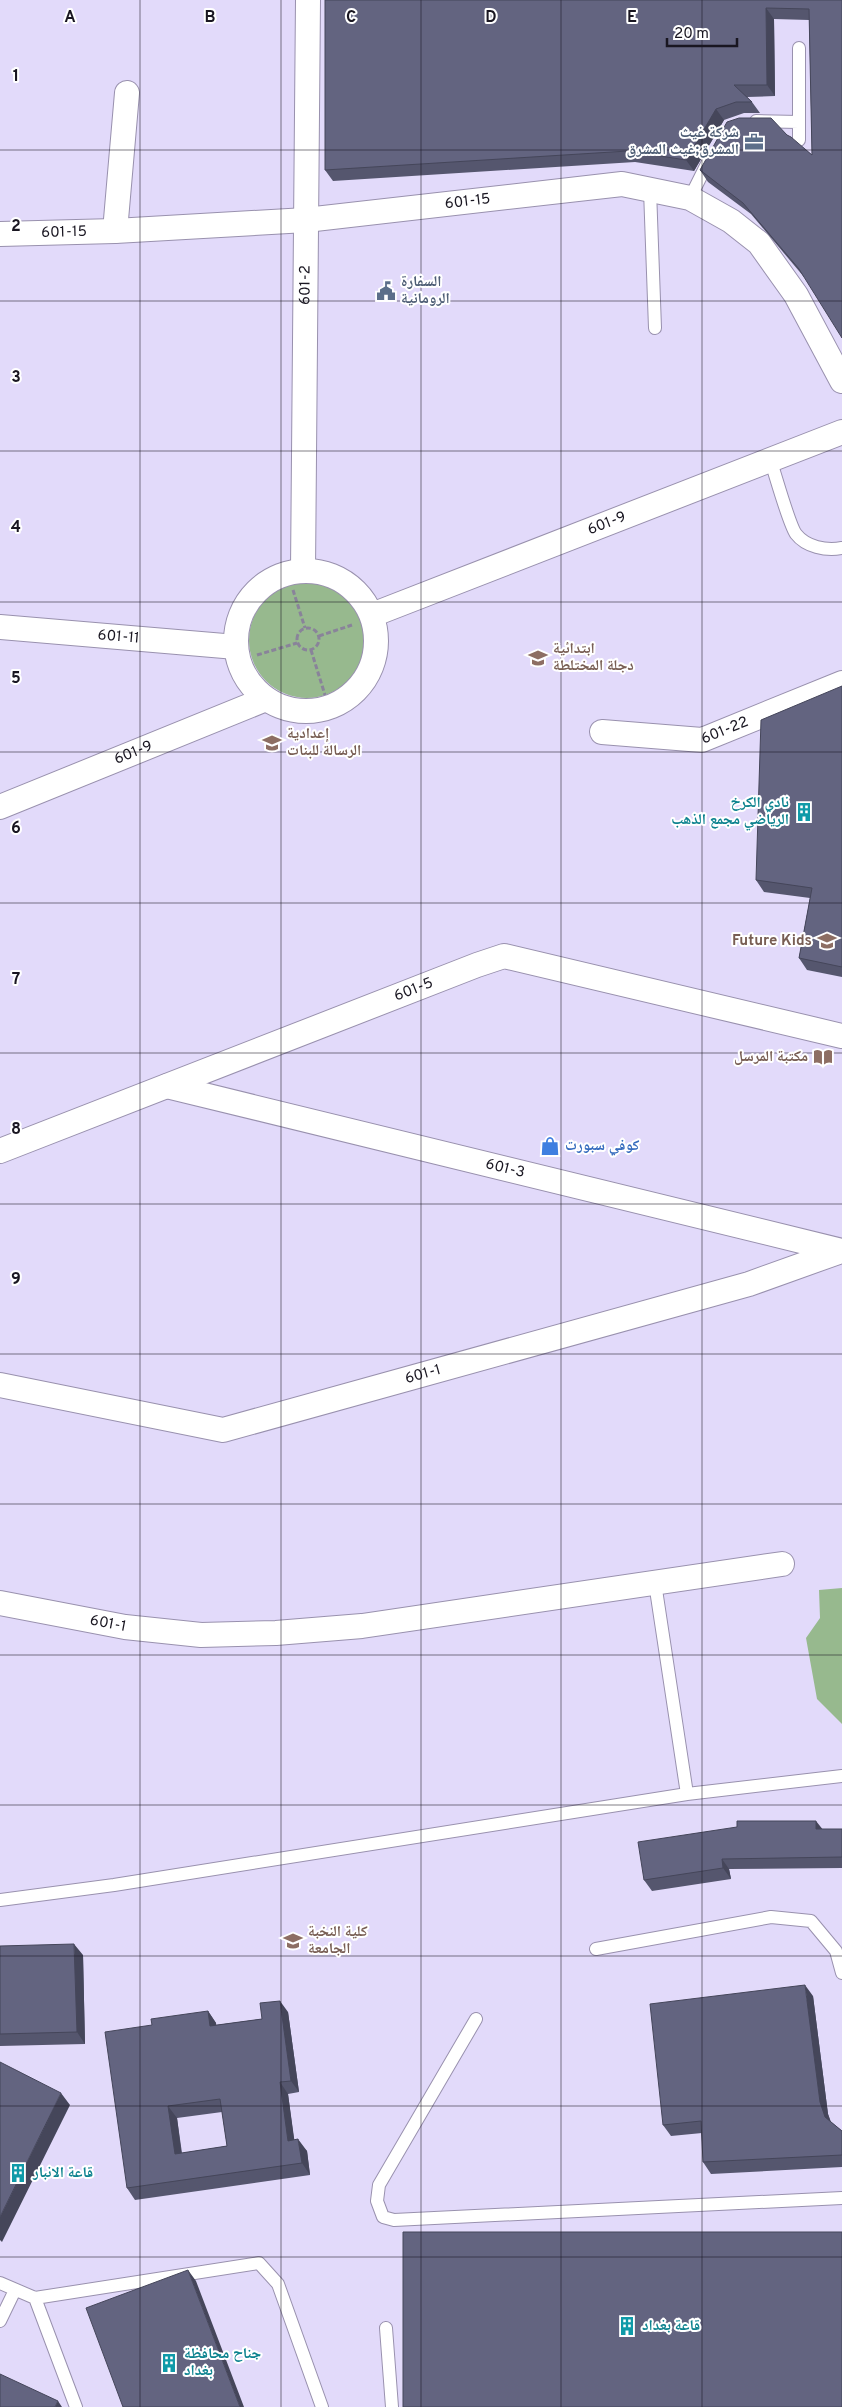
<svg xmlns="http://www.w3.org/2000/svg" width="842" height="2407" font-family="Overpass,'Noto Naskh Arabic',sans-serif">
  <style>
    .green { fill: #97b98e }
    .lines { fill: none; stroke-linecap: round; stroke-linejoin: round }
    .lane-casing { stroke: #9991ae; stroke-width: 14 }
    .street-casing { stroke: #9991ae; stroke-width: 26 }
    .path { stroke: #89839a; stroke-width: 3; stroke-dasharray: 5 2.5; stroke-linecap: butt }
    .lane { stroke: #fff; stroke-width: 12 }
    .street { stroke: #fff; stroke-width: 24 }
    .wall { fill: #55566e; fill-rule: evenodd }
    .shaded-wall { fill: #45465a }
    .building { fill: #636480; stroke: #45465a; fill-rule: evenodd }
    .grid { fill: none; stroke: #191621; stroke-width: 1; stroke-opacity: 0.55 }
    .labels { text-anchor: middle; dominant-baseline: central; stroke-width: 4; stroke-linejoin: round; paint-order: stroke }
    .service-label { font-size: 15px; font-weight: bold; fill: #4e5e75; stroke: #fff; text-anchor: end }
    .street-label { font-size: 15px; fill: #191621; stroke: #fff }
    .education-label { font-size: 15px; font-weight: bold; fill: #785e54; stroke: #fff; text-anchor: start }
    .culture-label { font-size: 15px; font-weight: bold; fill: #0d838f; stroke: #fff; text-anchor: start }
    .shop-label { font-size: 15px; font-weight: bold; fill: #366cbe; stroke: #fff; text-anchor: start }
    .grid-label { font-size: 16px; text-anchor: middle; font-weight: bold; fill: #191621; stroke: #fff; stroke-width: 4; stroke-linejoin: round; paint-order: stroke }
  </style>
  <rect width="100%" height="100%" fill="#e2dafa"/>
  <!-- green -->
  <path class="green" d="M249 640a58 58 0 1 1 116 0a58 58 0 1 1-116 0Z
    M 842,1588 L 842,1724 L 817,1699 L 806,1638 L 820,1618 L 819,1590 Z"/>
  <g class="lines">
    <!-- lane casing -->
    <g class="lane-casing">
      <path id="lane" d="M 799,48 L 799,140
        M 756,121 L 799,122
        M 650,190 L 655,328
        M 690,198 L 709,160
        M 770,459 C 775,473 789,525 796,534 C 806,547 826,551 842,548
        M 655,1583 L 687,1794
        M 0,1900 L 114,1885 L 687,1794 L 842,1776
        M 596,1949 L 771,1917 L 811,1921 L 836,1951 L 842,1973
        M 476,2019 L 379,2185 L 377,2201 L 383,2217 L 394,2220 L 842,2198
        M 0,2283 L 35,2298 L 259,2263 L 278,2284 L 322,2407
        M 35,2298 L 76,2407
        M 0,2321 L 15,2290
        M 386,2328 L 392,2407"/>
    </g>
    <!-- street casing -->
    <g class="street-casing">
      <g id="street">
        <path d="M 115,231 L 127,93"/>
        <path id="s1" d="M 0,234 L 115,231 L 306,220 L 622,184 L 690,198 L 731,221 L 759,243 L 796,295 L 842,381"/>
        <path id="s2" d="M 303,570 L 308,0"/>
        <circle cx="306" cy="641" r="70"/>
        <path id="s3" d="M 372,615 L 842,432"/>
        <path id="s4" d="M 0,627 L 236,647"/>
        <path id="s5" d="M 602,732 L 702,740 L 842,683"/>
        <path id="s6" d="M 0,807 L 266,699"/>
        <path id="s7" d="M 167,1086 L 842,1251"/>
        <path id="s8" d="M 0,1151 L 477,965 L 504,956 L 842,1036"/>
        <path id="s9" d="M 0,1385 L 223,1430 L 749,1284 L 841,1251"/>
        <path id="s10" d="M 0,1603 L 125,1627 L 201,1635 L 276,1633 L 362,1626 L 782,1564"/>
      </g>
    </g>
    <!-- path -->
    <path class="path" d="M 293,590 L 305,628
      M297 639a11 11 0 1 1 22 0a11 11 0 1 1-22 0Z
      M 319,636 L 352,625
      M 311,650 L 325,695
      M 257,655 L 297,643"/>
    <!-- lane -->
    <use href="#lane" class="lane"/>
    <!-- street -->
    <use href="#street" class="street"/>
  </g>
  <!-- wall -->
  <path class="wall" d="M 325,0 L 842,0 L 804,277 L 751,214 L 708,182 L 700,170 L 787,135 L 812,155 L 809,20 L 774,19 L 775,96 L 747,97 L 752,102 L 760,113 L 744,113 L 724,120 L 694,171 L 635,162 L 333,181 L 325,170 Z
    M 842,686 L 842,977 L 807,970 L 799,958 L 810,898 L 764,892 L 756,880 Z
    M 822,1829 L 842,1829 L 842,1868 L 729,1869 L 731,1879 L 652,1891 L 644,1880 Z
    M 0,1946 L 83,1955 L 85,2044 L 0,2046 Z
    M 813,1996 L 828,2114 L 831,2122 L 842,2131 L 842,2167 L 711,2174 L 703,2162 L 702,2133 L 671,2136 L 663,2125 Z
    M 208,2011 L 216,2023 L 216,2025 L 262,2019 L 288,2012 L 299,2092 L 288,2094 L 294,2140 L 307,2151 L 310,2175 L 135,2200 L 127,2188 ZM 222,2112 L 227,2146 L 182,2153 L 177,2118 Z"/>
  <!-- shaded-wall -->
  <path class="shaded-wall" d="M 766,8 L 774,19 L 775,96 L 767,85 Z
    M 716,109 L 724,120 L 694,171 L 686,160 Z
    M 816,1821 L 824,1831 L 816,1829 Z
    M 722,1859 L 729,1869 L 731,1879 L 723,1868 Z
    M 74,1944 L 83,1955 L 85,2044 L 77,2032 Z
    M 805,1985 L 813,1996 L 828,2114 L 833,2129 L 825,2117 L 820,2102 Z
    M 280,2001 L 288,2012 L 299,2092 L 291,2081 Z
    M 208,2011 L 216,2023 L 218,2038 L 210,2026 Z
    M 280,2082 L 288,2094 L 296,2152 L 288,2141 Z
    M 61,2093 L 70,2105 L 2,2242 L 0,2240 L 0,2217 Z
    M 168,2106 L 177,2118 L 183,2166 L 175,2154 Z
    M 298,2139 L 307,2151 L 310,2175 L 302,2163 Z
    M 188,2270 L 196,2281 L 244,2407 L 240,2407 Z
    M 58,2401 L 62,2407 L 55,2407 Z"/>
  <!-- building -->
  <path class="building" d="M 325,0 L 842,0 L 842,338 L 799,269 L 743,203 L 700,170 L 727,122 L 739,118 L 771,118 L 787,135 L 791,137 L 812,155 L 809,9 L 766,8 L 767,85 L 734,85 L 752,102 L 736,102 L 716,109 L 686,160 L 628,151 L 325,170 Z
    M 842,686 L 842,967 L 799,958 L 812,888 L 756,880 L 761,720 Z
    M 737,1821 L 816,1821 L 816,1829 L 842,1829 L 842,1857 L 722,1859 L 723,1868 L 644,1880 L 638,1842 L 737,1827 Z
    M 74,1944 L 77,2032 L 0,2034 L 0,1946 Z
    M 805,1985 L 820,2102 L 825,2117 L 842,2131 L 842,2155 L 703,2162 L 701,2121 L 663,2125 L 650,2004 Z
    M 280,2001 L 291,2081 L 280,2082 L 288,2141 L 298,2139 L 302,2163 L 127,2188 L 105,2032 L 152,2025 L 151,2019 L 208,2011 L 210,2026 L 262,2019 L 260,2003 ZM 220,2099 L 227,2146 L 175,2154 L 168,2106 Z
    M 0,2062 L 61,2093 L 0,2217 Z
    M 403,2232 L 842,2232 L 842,2407 L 403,2407 Z
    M 188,2270 L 240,2407 L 123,2407 L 86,2308 Z
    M 0,2374 L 58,2401 L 55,2407 L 0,2407 Z"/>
  <!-- grid -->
  <path class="grid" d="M 140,0 L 140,2407M 281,0 L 281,2407M 421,0 L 421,2407M 561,0 L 561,2407M 702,0 L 702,2407M 0,150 L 842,150M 0,301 L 842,301M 0,451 L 842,451M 0,602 L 842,602M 0,752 L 842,752M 0,903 L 842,903M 0,1053 L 842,1053M 0,1204 L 842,1204M 0,1354 L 842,1354M 0,1504 L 842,1504M 0,1655 L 842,1655M 0,1805 L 842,1805M 0,1956 L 842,1956M 0,2106 L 842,2106M 0,2257 L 842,2257"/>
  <!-- icons -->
  <defs>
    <g id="office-bare" transform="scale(1.5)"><path d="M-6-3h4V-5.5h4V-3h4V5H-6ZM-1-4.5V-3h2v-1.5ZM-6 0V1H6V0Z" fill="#5c6f8a" stroke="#fff" stroke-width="2.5" paint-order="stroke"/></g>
    <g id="civic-bare" transform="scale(1.5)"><path d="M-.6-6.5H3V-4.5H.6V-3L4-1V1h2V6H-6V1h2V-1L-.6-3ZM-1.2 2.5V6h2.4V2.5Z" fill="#5c6f8a" stroke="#fff" stroke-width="2.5" paint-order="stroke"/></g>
    <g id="school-bare" transform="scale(1.5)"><path d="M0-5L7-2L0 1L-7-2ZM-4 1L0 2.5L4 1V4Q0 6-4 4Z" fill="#8d6e63" stroke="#fff" stroke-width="2.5" paint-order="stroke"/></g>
    <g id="building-bare" transform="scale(1.5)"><path d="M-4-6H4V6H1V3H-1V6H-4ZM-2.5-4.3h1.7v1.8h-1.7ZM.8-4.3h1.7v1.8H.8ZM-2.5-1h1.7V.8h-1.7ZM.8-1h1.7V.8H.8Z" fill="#0f9aa8" stroke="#fff" stroke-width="2.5" paint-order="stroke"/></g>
    <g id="library-bare" transform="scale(1.5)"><path d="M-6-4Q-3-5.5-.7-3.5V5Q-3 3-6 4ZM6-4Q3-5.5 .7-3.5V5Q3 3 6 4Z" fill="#8d6e63" stroke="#fff" stroke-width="2.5" paint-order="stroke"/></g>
    <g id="shop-bare" transform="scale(1.5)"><path d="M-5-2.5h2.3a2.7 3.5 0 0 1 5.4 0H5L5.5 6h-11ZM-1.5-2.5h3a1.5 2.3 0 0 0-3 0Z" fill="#3f7fe0" stroke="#fff" stroke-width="2.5" paint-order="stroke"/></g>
    <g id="university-bare" transform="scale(1.5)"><path d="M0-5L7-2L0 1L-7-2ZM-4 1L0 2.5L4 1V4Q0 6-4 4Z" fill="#8d6e63" stroke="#fff" stroke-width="2.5" paint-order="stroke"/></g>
  </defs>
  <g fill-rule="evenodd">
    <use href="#office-bare" x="754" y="142"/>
    <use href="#civic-bare" x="386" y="291"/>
    <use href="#school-bare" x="538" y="658"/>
    <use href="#school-bare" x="272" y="743"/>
    <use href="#building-bare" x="804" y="812"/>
    <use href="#school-bare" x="827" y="941"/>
    <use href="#library-bare" x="823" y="1057"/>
    <use href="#shop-bare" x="550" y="1146"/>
    <use href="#university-bare" x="293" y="1941"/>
    <use href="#building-bare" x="18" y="2173"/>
    <use href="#building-bare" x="627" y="2326"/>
    <use href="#building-bare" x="169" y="2363"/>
  </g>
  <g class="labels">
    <!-- service labels -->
    <g class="service-label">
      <text x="739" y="133">شركة غيث<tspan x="739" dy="17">المشرق;غيث المشرق</tspan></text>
      <text x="401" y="282" text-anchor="start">السفارة<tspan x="401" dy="17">الرومانية</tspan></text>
    </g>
    <!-- street labels -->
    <g class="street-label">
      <text stroke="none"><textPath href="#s1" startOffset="469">601-15</textPath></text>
      <text stroke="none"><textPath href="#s1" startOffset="64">601-15</textPath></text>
      <text stroke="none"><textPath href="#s2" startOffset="285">601-2</textPath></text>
      <text stroke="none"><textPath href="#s3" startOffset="252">601-9</textPath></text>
      <text stroke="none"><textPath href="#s4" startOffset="119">601-11</textPath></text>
      <text stroke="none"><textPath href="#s5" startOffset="125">601-22</textPath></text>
      <text stroke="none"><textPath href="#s6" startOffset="144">601-9</textPath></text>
      <text stroke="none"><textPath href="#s8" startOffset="444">601-5</textPath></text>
      <text stroke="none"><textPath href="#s7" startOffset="348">601-3</textPath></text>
      <text stroke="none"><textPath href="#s9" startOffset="435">601-1</textPath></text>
      <text stroke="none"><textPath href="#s10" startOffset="110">601-1</textPath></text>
    </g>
    <!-- education labels -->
    <g class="education-label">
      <text x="553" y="649">ابتدائية<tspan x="553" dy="17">دجلة المختلطة</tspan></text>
      <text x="287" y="734">إعدادية<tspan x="287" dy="17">الرسالة للبنات</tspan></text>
      <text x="812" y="941" text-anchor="end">Future Kids</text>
      <text x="808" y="1057" text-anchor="end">مكتبة المرسل</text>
      <text x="308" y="1932">كلية النخبة<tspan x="308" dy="17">الجامعة</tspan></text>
    </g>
    <!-- culture labels -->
    <g class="culture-label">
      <text x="789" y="803" text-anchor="end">نادي الكرخ<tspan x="789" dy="17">الرياضي مجمع الذهب</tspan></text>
      <text x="33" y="2173">قاعة الانبار</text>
      <text x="642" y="2326">قاعة بغداد</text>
      <text x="184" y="2354">جناح محافظة<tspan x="184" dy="17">بغداد</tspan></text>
    </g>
    <!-- shop labels -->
    <g class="shop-label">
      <text x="565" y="1146">كوفي سبورت</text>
    </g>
  </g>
  <g class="grid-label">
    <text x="70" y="22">A</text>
    <text x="210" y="22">B</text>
    <text x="351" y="22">C</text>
    <text x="491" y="22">D</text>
    <text x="632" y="22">E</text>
    <text x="16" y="81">1</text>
    <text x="16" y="231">2</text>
    <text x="16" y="382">3</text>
    <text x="16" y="532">4</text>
    <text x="16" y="683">5</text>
    <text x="16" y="833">6</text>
    <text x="16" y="984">7</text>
    <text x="16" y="1134">8</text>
    <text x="16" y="1284">9</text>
  </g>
  <!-- scale -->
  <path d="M667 38v8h70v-8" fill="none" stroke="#191621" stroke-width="2.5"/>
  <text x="674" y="38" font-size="15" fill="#191621" stroke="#ffffff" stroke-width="4" paint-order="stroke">20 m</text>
</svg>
